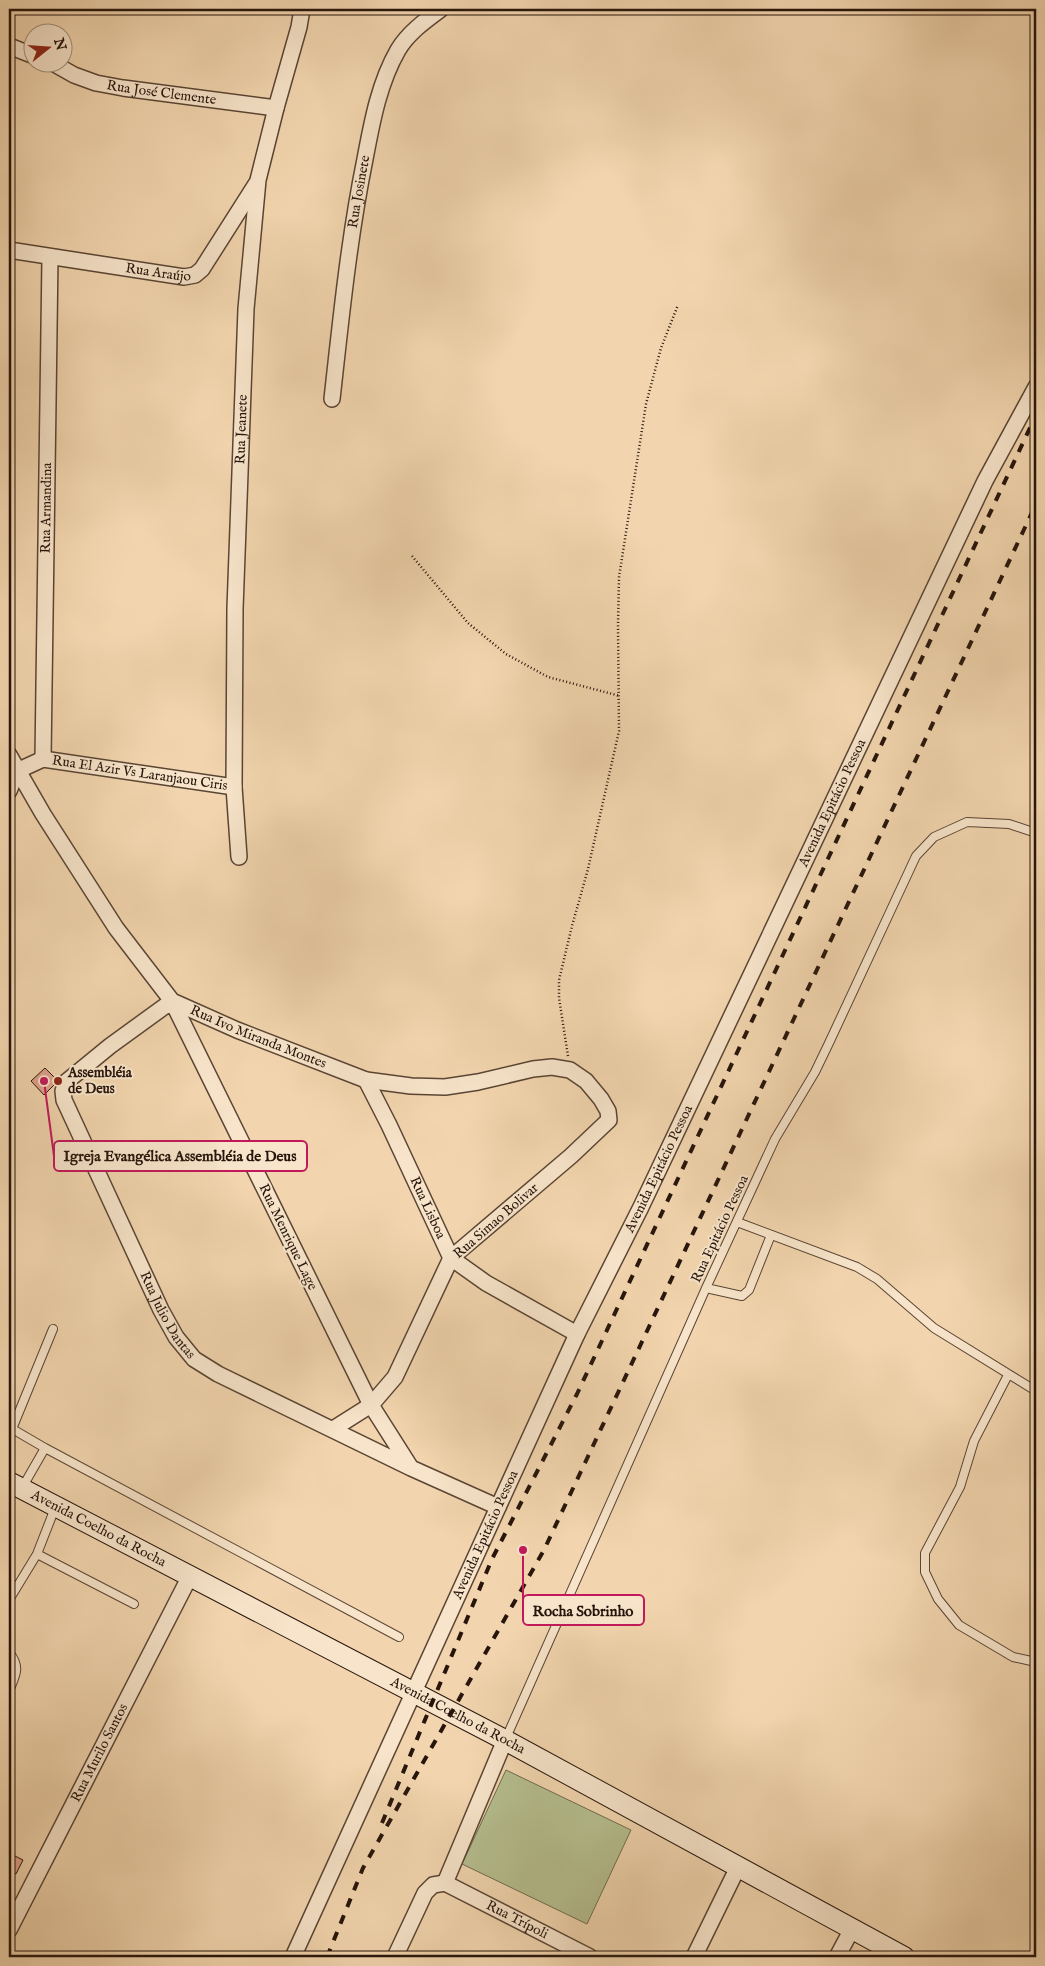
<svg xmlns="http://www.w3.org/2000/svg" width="1045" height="1966" font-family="'IM FELL English',serif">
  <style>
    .green { fill: #b5be8f; stroke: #6e6a4e }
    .building { fill: #e0a28c; stroke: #27150c }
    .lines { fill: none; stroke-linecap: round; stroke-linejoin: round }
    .lane-casing { stroke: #5a4534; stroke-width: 10 }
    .street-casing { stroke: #5a4534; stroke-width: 18 }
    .secondary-casing { stroke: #27150c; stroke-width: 22 }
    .path { stroke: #27150c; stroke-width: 2.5; stroke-dasharray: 1 2.5; stroke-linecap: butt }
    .lane { stroke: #f7e4ca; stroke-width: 8 }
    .street { stroke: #f7e4ca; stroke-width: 15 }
    .secondary { stroke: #f7e4ca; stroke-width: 20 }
    .rail { stroke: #27150c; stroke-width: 4; stroke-dasharray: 9 9; stroke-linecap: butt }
    .poi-dot { fill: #8f2418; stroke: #f7e4ca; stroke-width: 2 }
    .labels { text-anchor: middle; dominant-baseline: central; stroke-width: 4; stroke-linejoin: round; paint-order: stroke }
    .street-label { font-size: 14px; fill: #27150c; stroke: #f7e4ca }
    .poi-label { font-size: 14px; font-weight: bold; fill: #27150c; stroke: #f7e4ca; text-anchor: start }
    .leader { fill: none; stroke: #c2185b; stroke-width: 2 }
    .callout-dot { fill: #c2185b; stroke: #f7e4ca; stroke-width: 2 }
    .callout { fill: #f7e4ca; stroke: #c2185b; stroke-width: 2 }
    .callout-label { font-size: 15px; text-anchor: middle; font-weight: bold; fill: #27150c }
  </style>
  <rect width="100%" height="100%" fill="#f2d5ae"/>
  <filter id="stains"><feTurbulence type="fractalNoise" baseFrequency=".004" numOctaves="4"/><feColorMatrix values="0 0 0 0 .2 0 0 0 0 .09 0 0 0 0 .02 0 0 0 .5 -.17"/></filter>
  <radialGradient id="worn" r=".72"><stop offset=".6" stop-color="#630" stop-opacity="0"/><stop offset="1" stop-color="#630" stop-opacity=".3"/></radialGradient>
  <!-- green -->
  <path class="green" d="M 506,1770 L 631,1830 L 587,1924 L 462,1864 Z"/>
  <!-- building -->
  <path class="building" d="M 45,1068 L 58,1081 L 44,1095 L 31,1081 Z
    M 9,1853 L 23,1860 L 16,1874 L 9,1870 Z"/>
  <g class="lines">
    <!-- lane casing -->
    <g class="lane-casing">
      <path id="lane" d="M 737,1222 L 857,1267 L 877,1279 L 934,1328 L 1036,1391
        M 706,1288 L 742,1296 L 749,1290 L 771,1235
        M 1008,1375 L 974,1441 L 960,1487 L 925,1553 L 925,1572 L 938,1599 L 959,1625 L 1013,1657 L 1036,1662
        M 9,1427 L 45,1448
        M 12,1429 L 53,1329
        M 22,1488 L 45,1448 L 399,1637
        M 37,1554 L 134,1604
        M 9,1600 L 37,1554 L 55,1508
        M 9,1652 C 21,1667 16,1674 9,1691
        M 506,1738 L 706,1288 L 775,1139 L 815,1072 L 829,1043 L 916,856 L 934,837 L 967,822 L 1009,824 L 1036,833"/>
    </g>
    <!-- street casing -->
    <g class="street-casing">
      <g id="street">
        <path d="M 9,46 L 32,55"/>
        <path id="s1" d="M 51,62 L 74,75 L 96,83 L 123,88 L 276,108"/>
        <path id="s2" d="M 9,250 L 184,277 L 195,275 L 202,269 L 256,184"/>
        <path id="s3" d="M 332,399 C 341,318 349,238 365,159 C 372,122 379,83 398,50 C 408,33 426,20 441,9"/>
        <path id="s4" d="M 9,755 L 43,814 L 116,928 L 172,1001 L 237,1030 L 366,1080 L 411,1086 L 445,1087 L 478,1082 L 533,1069 L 552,1067 L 570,1070 L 586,1081 L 601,1099 L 608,1111 L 609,1120 L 571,1156 L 451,1258 L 395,1377 L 371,1405 L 333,1429"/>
        <path id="s5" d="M 43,759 L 50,257"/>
        <path id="s6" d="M 9,791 L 17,771 L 43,759 L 234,787"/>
        <path id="s7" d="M 239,857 L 234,787 L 235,609 L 246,309 L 258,180 L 276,108 L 299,27 L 302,9"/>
        <path id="s8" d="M 366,1080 L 389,1125 L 451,1258 L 486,1283 L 577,1334"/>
        <path id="s9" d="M 411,1468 L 371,1405 L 172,1001 L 110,1046 L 66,1082 L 63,1091 L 64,1100 L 161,1310 L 176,1337 L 194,1359 L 218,1374 L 411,1468 L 498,1507"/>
        <path id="s10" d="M 445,1883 L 590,1957"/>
        <path d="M 445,1883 L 505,1740"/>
        <path id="s11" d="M 9,1930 L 190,1576"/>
        <path id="s12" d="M 293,1957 L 577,1334 L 641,1207 L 985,481 L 1036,387"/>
        <path d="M 395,1957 L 425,1893 L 433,1885 L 445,1883"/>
        <path d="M 694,1957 L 738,1867"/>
        <path d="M 837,1957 L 852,1929"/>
      </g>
    </g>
    <!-- secondary casing -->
    <g class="secondary-casing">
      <g id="secondary">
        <path id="s13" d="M 9,1482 L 505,1740 L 904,1957"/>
      </g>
    </g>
    <!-- path -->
    <path class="path" d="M 412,556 L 468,623 L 506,654 L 548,677 L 620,696
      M 568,1056 L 559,998 L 559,980 L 572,926 L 588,869 L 619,731 L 618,625 L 619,577 L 646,404 L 661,348 L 678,305"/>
    <!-- lane -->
    <use href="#lane" class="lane"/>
    <!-- street -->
    <use href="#street" class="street"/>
    <!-- secondary -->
    <use href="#secondary" class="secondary"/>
    <!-- rail -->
    <path class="rail" d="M 382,1823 L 492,1559 L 577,1394 L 1036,415
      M 327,1957 L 363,1868 L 544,1550 L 1036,504"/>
  </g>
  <!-- markers -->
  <circle class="poi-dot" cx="58" cy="1081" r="5"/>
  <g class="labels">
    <!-- street labels -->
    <g class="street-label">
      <text stroke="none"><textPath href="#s1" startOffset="116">Rua José Clemente</textPath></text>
      <text stroke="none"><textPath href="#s3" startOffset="209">Rua Josinete</textPath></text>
      <text stroke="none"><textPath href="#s2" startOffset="151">Rua Araújo</textPath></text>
      <text stroke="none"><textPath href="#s7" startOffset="428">Rua Jeanete</textPath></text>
      <text stroke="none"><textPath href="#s5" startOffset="251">Rua Armandina</textPath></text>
      <text stroke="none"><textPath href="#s6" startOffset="148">Rua El Azir Vs Laranjaou Ciris</textPath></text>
      <text stroke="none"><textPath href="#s12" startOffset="1274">Avenida Epitácio Pessoa</textPath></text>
      <text stroke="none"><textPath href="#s4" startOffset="389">Rua Ivo Miranda Montes</textPath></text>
      <text stroke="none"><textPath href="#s12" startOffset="869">Avenida Epitácio Pessoa</textPath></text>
      <text stroke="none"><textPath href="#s8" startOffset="142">Rua Lisboa</textPath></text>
      <text transform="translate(496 1221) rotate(-41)">Rua Simao Bolivar</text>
      <text transform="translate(720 1229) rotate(-65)">Rua Epitácio Pessoa</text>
      <text transform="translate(288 1237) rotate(64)">Rua Menrique Lage</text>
      <text stroke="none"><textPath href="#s9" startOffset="916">Rua Julio Dantas</textPath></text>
      <text stroke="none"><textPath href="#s13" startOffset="101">Avenida Coelho da Rocha</textPath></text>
      <text stroke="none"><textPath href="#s12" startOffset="464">Avenida Epitácio Pessoa</textPath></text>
      <text stroke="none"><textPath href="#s13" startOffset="506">Avenida Coelho da Rocha</textPath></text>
      <text stroke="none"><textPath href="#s11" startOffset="199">Rua Murilo Santos</textPath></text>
      <text stroke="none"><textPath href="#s10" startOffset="81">Rua Trípoli</textPath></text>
    </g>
    <!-- poi labels -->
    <g class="poi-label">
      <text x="68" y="1073">Assembléia<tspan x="68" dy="16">de Deus</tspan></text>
    </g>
  </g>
  <!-- callouts -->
  <path class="leader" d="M44 1081L54 1156M523 1550L523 1610"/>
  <g class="callout-dot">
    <circle cx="44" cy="1081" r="5"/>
    <circle cx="523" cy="1550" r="5"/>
  </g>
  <g class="callout">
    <rect x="54" y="1141" width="253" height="30" rx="5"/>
    <rect x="523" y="1595" width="121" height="30" rx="5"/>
  </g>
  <g class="callout-label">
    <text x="180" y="1161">Igreja Evangélica Assembléia de Deus</text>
    <text x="583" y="1616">Rocha Sobrinho</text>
  </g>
  <!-- margin -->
  <rect width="1045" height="1966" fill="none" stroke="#f2d5ae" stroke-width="30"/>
  <rect x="10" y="10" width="1025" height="1946" fill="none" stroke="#27150c" stroke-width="2.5"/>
  <rect x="15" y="15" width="1015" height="1936" fill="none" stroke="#27150c"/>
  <!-- north arrow -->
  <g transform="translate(48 48) rotate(73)"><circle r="24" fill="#f7e4ca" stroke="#a4917e"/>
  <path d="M0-4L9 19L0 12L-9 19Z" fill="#8f2418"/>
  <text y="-8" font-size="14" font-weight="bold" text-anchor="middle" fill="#27150c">N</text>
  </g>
  <rect width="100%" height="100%" filter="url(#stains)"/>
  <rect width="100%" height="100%" fill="url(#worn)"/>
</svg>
